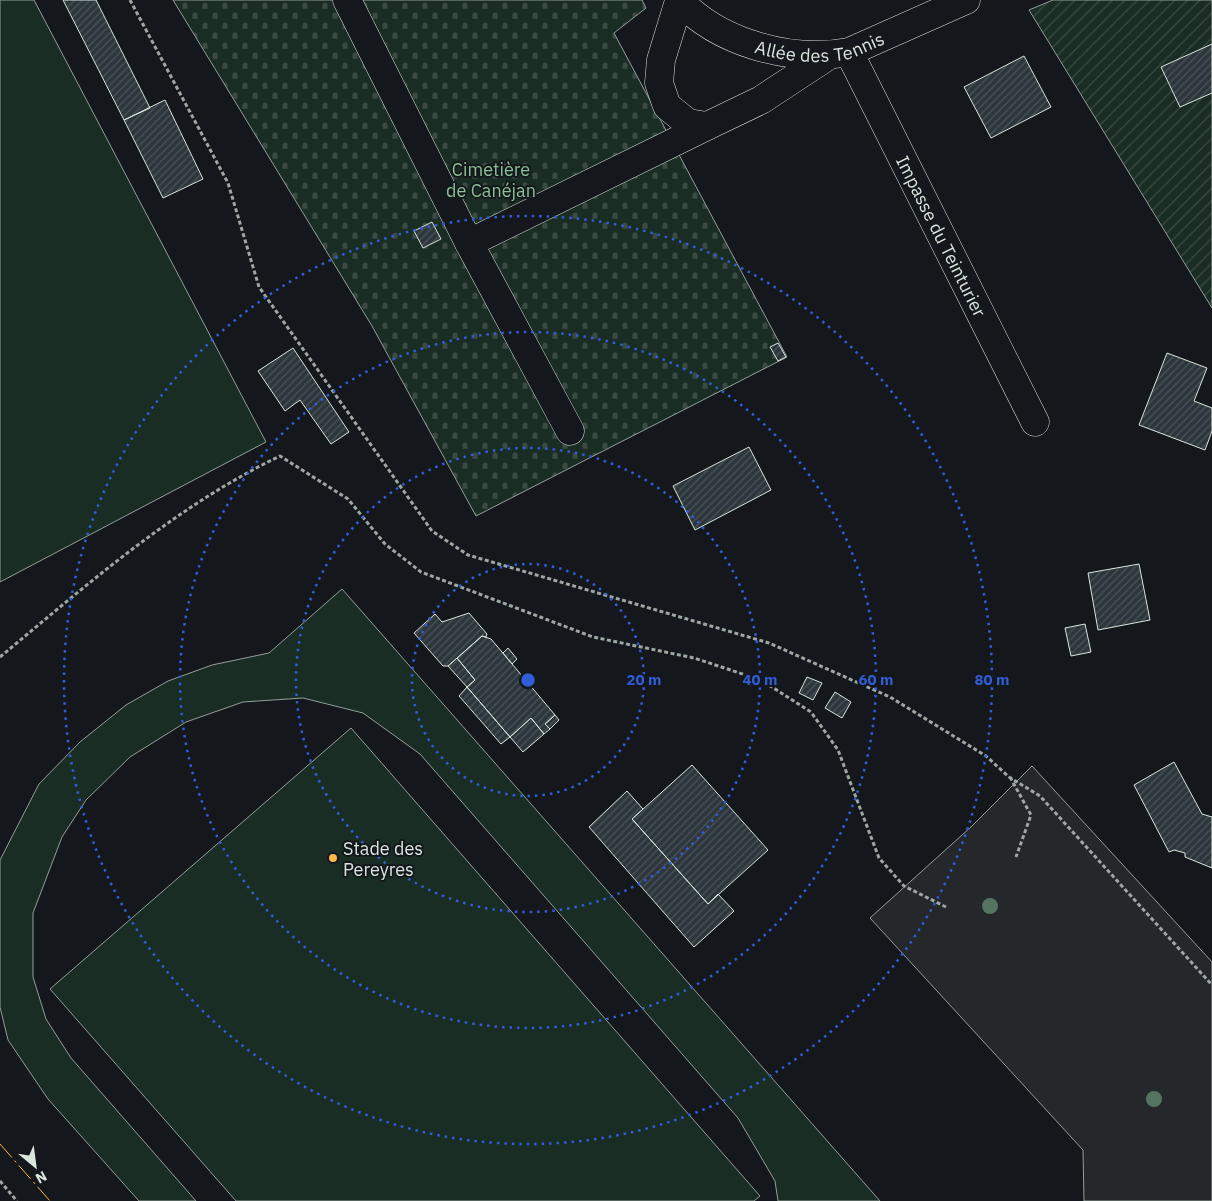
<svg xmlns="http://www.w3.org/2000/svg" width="1212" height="1201" font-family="'IBM Plex Sans',sans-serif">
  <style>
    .cemetery { fill: url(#cemetery-stones); stroke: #939e99 }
    .park { fill: #1a2d24; stroke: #939e99 }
    .garden { fill: url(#garden-furrows); stroke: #939e99 }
    .parking { fill: #24282b; stroke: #939e99 }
    .building { fill: url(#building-hatch); stroke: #d8e6dc }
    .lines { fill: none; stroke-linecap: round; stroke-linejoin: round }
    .minor-casing { stroke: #d8e6dc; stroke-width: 29 }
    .path { stroke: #9da8a2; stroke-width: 3; stroke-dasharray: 4 2.5; stroke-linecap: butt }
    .minor { stroke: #14181c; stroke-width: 28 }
    .power { stroke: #ffb74d; stroke-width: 1; stroke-dasharray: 18 4 2.5 4; stroke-linecap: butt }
    .tree { fill: #55745f }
    .ring { fill: none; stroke: #305dd8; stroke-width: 2.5; stroke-dasharray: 2.5 5 }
    .poi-dot { fill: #ffb74d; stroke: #14181c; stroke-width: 2 }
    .labels { text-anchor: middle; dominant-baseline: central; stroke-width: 4; stroke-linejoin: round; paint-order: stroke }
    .street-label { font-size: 18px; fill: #d8e6dc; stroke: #14181c }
    .park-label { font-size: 18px; fill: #8ac095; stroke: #14181c }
    .poi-label { font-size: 18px; fill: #d8e6dc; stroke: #14181c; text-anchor: start }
    .centre { fill: #305dd8; stroke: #14181c; stroke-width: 2.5 }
    .ring-label { font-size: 15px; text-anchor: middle; font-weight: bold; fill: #305dd8; stroke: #14181c; stroke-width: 4; stroke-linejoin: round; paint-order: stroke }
  </style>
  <defs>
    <pattern id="cemetery-stones" width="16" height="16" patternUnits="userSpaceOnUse" patternTransform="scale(1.25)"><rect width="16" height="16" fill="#1a2d24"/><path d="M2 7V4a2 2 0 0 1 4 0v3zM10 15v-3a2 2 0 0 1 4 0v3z" fill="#3b4b43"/></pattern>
    <pattern id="garden-furrows" width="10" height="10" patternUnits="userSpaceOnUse" patternTransform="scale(1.25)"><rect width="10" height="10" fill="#1a2d24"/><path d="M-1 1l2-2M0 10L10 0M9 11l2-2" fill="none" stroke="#3b4b43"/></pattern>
    <pattern id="building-hatch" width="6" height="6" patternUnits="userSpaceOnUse" patternTransform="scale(1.25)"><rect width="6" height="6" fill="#2c363c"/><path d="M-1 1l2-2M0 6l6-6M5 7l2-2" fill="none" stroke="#4a5358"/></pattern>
  </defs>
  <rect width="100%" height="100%" fill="#14181c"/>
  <!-- cemetery -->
  <path class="cemetery" d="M 173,0 L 642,0 L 646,8 L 614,33 L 787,357 L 476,516 L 372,326 Z"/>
  <!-- park -->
  <path class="park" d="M 0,0 L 34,0 L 266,442 L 0,582 Z
    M 342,589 L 880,1201 L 778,1201 L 775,1181 L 738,1118 L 420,754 L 363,713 L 303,698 L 243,702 L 186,722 L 130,757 L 86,800 L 62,837 L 33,913 L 33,977 L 46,1019 L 71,1058 L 196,1201 L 139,1201 L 48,1099 L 8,1040 L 0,1007 L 0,860 L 39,784 L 80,742 L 126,705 L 168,681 L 212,665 L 269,653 Z
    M 351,728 L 760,1196 L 754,1201 L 236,1201 L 50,989 Z"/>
  <!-- garden -->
  <path class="garden" d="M 1053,0 L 1212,0 L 1212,308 L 1029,10 Z"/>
  <!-- parking -->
  <path class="parking" d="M 1032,766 L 1212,962 L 1212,1201 L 1084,1201 L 1083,1150 L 870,918 L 972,826 Z"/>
  <!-- building -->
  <path class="building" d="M 63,0 L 96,0 L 150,108 L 124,120 Z
    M 1212,44 L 1212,93 L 1180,107 L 1161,67 Z
    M 1024,56 L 1051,107 L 991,138 L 964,87 Z
    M 165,100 L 203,179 L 163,198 L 124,120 Z
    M 432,222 L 441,239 L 423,248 L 414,231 Z
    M 778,343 L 786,357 L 778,361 L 770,347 Z
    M 293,348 L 349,432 L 331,444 L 300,400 L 285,411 L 258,371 Z
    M 1167,353 L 1207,368 L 1194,401 L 1212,408 L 1212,431 L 1205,450 L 1139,425 Z
    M 749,447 L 771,490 L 695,530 L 673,486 Z
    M 1139,564 L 1150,620 L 1098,630 L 1088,573 Z
    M 469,613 L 487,634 L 486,637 L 482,636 L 448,666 L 443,666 L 414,633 L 435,614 L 442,622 Z
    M 1085,624 L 1091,652 L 1071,656 L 1065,628 Z
    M 482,636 L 491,639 L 555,715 L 545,724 L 550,729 L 544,734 L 531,718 L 510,737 L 467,687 L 475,680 L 457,658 Z
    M 508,648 L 517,659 L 512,664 L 503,653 Z
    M 457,658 L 475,680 L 467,687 L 448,666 Z
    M 807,677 L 822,683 L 813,700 L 799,693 Z
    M 467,687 L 510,737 L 501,744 L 459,696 Z
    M 835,692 L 851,702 L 842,718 L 825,708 Z
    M 555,715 L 559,720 L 550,729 L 545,724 Z
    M 531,718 L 544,734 L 523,752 L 510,737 Z
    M 1174,762 L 1202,814 L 1212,817 L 1212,868 L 1185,857 L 1185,853 L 1174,850 L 1169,852 L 1134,785 Z
    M 692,765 L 768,850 L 708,904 L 632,819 Z
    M 627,791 L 643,809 L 632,819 L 708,904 L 718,894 L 734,911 L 694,947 L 589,827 Z"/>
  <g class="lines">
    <!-- minor casing -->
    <g class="minor-casing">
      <g id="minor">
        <path d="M 347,0 L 469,243 L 707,126"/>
        <path id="s1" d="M 679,0 C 719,43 791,63 849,52 L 966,0"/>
        <path d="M 679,1 L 661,60 L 659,83 L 667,106 L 688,123 L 707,126 L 761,100 L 828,56"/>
        <path id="s2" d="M 849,52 L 1035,422"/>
        <path d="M 469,243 L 570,431"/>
      </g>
    </g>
    <!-- path -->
    <path class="path" d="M 130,0 L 228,183 L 259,287 L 432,531 L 468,555 L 769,643 L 890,697 L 986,756 L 1009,777 L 1040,796 L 1212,985
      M 0,657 C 88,584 176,506 280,456 L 348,499 L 385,544 L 421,572 L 593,637 L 694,658 L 761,680 L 811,712 L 838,750 L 879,858 L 904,886 L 946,907
      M 1010,777 L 1031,815 L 1016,857
      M 0,1181 L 17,1201"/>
    <!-- minor -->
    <use href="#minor" class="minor"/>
    <!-- power -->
    <path class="power" d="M 0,1144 L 50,1201"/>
  </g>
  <!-- trees -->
  <g class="tree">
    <circle cx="990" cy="906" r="8"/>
    <circle cx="1154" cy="1099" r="8"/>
  </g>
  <!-- distance rings -->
  <g class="ring">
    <circle cx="528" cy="680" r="116"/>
    <circle cx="528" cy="680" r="232"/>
    <circle cx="528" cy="680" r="348"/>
    <circle cx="528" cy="680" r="464"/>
  </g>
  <!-- markers -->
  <circle class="poi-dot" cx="333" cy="858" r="5"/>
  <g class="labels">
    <!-- street labels -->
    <g class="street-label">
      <text stroke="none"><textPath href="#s1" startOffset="156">Allée des Tennis</textPath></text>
      <text stroke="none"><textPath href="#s2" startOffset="206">Impasse du Teinturier</textPath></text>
    </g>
    <!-- park labels -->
    <g class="park-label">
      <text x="491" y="169">Cimetière<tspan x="491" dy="21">de Canéjan</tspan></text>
    </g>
    <!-- poi labels -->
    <g class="poi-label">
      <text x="343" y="848">Stade des<tspan x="343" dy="21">Pereyres</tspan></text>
    </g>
  </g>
  <circle cx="528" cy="680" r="8" class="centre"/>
  <g class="ring-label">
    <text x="644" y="685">20 m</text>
    <text x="760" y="685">40 m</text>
    <text x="876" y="685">60 m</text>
    <text x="992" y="685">80 m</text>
  </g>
  <!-- north arrow -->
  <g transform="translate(35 1166) rotate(151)" stroke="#14181c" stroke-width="4" paint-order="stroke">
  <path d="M0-4L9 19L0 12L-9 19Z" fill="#d8e6dc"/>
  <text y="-8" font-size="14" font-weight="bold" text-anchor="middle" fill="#d8e6dc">N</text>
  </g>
</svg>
